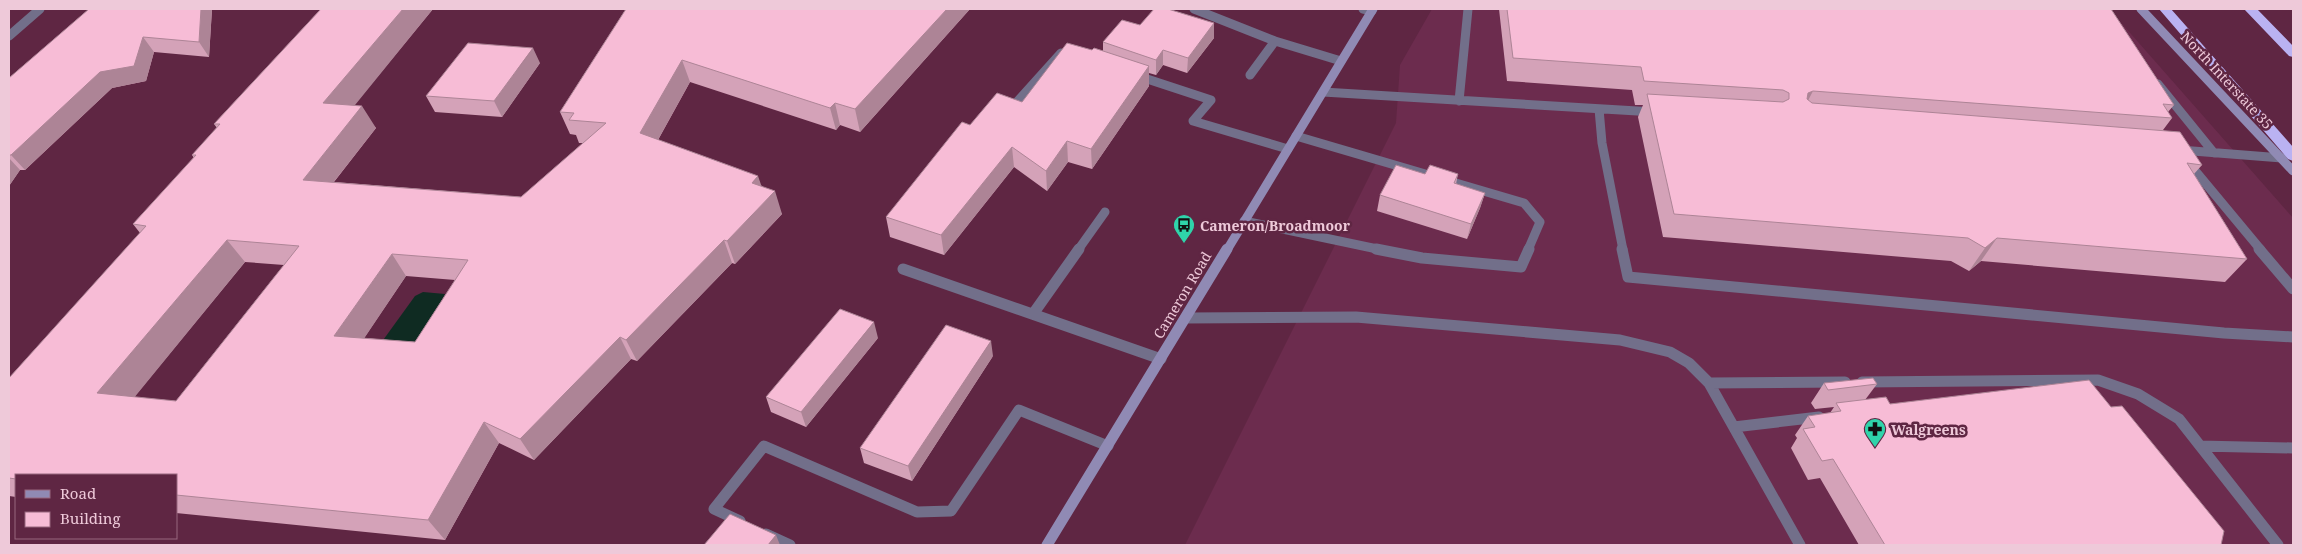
<svg xmlns="http://www.w3.org/2000/svg" width="2302" height="554" font-family="'Noto Serif',serif">
  <style>
    .built { fill: #6c2c4e }
    .water { fill: #0f2b22 }
    .lines { fill: none; stroke-linecap: round; stroke-linejoin: round }
    .lane-far1 { stroke: #726f8a; stroke-width: 9 }
    .lane { stroke: #726f8a; stroke-width: 11 }
    .street { stroke: #726f8a; stroke-width: 9 }
    .secondary-far1 { stroke: #908ab4; stroke-width: 9 }
    .secondary { stroke: #908ab4; stroke-width: 11 }
    .highway { fill: #bab2f2; fill-rule: evenodd }
    .wall { fill: #d4a2b8; fill-rule: evenodd }
    .shaded-wall { fill: #ad8496 }
    .building { fill: #f7bcd6; stroke: #ad8496; fill-rule: evenodd }
    .labels { text-anchor: middle; dominant-baseline: central; stroke-width: 5; stroke-linejoin: round; paint-order: stroke }
    .street-label { font-size: 14px; fill: #eec9d9; stroke: #5f2643 }
    .poi-label { font-size: 14px; font-weight: bold; fill: #eec9d9; stroke: #5f2643; text-anchor: start }
  </style>
  <rect width="100%" height="100%" fill="#5f2643"/>
  <!-- built -->
  <path class="built" d="M 1432,9 L 2109,9 L 2293,218 L 2293,545 L 1185,545 L 1396,123 L 1400,65 Z"/>
  <!-- water -->
  <path class="water" d="M 423,292 L 445,294 L 418,346 L 381,343 L 415,296 Z"/>
  <g class="lines">
    <!-- lane-far1 -->
    <path class="lane-far1" d="M 1194,9 L 1275,41 L 1341,61
      M 1135,75 L 1211,100 L 1193,121 L 1288,149
      M 1250,75 L 1275,41
      M 2158,84 L 2214,153
      M 1323,92 L 1654,112
      M 1459,101 L 1468,9
      M 1016,103 L 1061,53
      M 1599,109 L 1602,143 L 1623,250
      M 1296,136 L 1524,203 L 1540,222 L 1528,250
      M 2180,150 L 2282,158
      M 2187,161 L 2261,250
      M 1244,221 L 1382,250
      M 1078,250 L 1105,212"/>
    <!-- lane -->
    <path class="lane" d="M 1376,249 L 1422,258 L 1521,267 L 1529,249
      M 1622,249 L 1628,277 L 2224,333 L 2293,337
      M 2259,249 L 2293,289
      M 903,269 L 1161,359
      M 1033,314 L 1079,249
      M 1186,318 L 1356,317 L 1620,340 L 1670,352 L 1689,363 L 1709,383 L 1800,545
      M 1862,382 L 2098,380 L 2138,394 L 2179,419 L 2278,545
      M 1709,383 L 1845,382
      M 1734,427 L 1819,417
      M 2200,446 L 2293,448
      M 740,521 L 714,509 L 764,446 L 917,512 L 951,511 L 1019,410 L 1108,446
      M 766,534 L 790,545"/>
    <!-- street -->
    <path class="street" d="M 1363,9 L 1372,11
      M 9,36 L 40,9"/>
    <!-- secondary-far1 -->
    <path class="secondary-far1" d="M 2141,9 L 2293,171
      M 1227,250 L 1373,9"/>
    <!-- secondary -->
    <path class="secondary" d="M 1047,545 L 1227,249"/>
    <!-- highway -->
    <path class="highway" d="M 2159,9 L 2171,9 L 2293,147 L 2293,161 L 2288,159 Z
      M 2244,9 L 2257,9 L 2293,46 L 2293,57 L 2289,56 Z"/>
  </g>
  <!-- wall -->
  <path class="wall" d="M 89,9 L 212,9 L 209,57 L 154,52 L 146,81 L 112,88 L 25,170 L 20,170 L 9,186 L 9,78 Z
    M 304,9 L 433,9 L 354,105 L 376,128 L 334,182 L 521,197 L 583,143 L 579,143 L 576,135 L 570,134 L 560,112 L 626,9 L 970,9 L 860,132 L 840,125 L 836,130 L 690,82 L 658,140 L 762,186 L 782,214 L 735,264 L 732,263 L 637,361 L 631,359 L 534,460 L 499,443 L 445,540 L 176,513 L 176,475 L 16,475 L 16,497 L 9,496 L 9,378 L 140,233 L 133,224 L 194,158 L 192,155 L 217,128 L 214,124 L 320,10 ZM 245,262 L 284,265 L 176,401 L 134,397 ZM 406,276 L 455,280 L 415,342 L 364,338 Z
    M 1499,9 L 2111,9 L 2174,105 L 2168,112 L 2172,118 L 2163,130 L 2202,165 L 2194,174 L 2247,259 L 2225,282 L 1981,261 L 1969,271 L 1951,261 L 1663,237 L 1638,117 L 1643,105 L 1635,105 L 1632,90 L 1507,81 Z
    M 1214,23 L 1214,38 L 1187,73 L 1163,65 L 1156,75 L 1149,73 L 1149,86 L 1092,169 L 1068,162 L 1047,191 L 1014,167 L 944,255 L 890,237 L 886,217 L 970,125 L 1022,102 L 1092,50 L 1103,51 L 1103,42 L 1140,25 Z
    M 540,63 L 502,117 L 435,112 L 426,96 Z
    M 1425,174 L 1458,174 L 1456,184 L 1485,193 L 1480,208 L 1467,239 L 1377,211 L 1380,195 Z
    M 878,338 L 806,427 L 771,412 L 766,397 Z
    M 993,356 L 912,481 L 864,463 L 860,448 Z
    M 1824,383 L 1877,384 L 1865,400 L 1890,404 L 2221,545 L 1859,545 L 1820,478 L 1808,480 L 1791,448 L 1797,438 L 1795,435 L 1808,416 L 1830,413 L 1834,407 L 1815,409 L 1811,403 Z"/>
  <!-- shaded-wall -->
  <path class="shaded-wall" d="M 201,9 L 212,9 L 209,57 L 199,42 Z
    M 403,9 L 433,9 L 338,126 L 323,103 Z
    M 947,9 L 970,9 L 860,132 L 855,109 Z
    M 1214,23 L 1214,38 L 1187,73 L 1188,58 Z
    M 143,37 L 154,52 L 146,81 L 112,88 L 25,170 L 11,155 L 100,72 Z
    M 533,48 L 540,63 L 502,117 L 494,101 Z
    M 1163,50 L 1163,65 L 1156,75 L 1156,60 Z
    M 682,60 L 690,82 L 649,156 L 640,133 Z
    M 1149,66 L 1149,86 L 1092,169 L 1091,149 Z
    M 1813,91 L 1801,114 L 1808,93 Z
    M 835,103 L 840,125 L 836,130 L 830,108 Z
    M 362,106 L 376,128 L 318,202 L 303,180 Z
    M 1067,141 L 1068,162 L 1047,191 L 1046,171 Z
    M 1012,147 L 1014,167 L 944,255 L 941,235 Z
    M 9,158 L 20,170 L 9,186 Z
    M 758,176 L 766,199 L 752,183 Z
    M 775,191 L 782,214 L 735,264 L 727,241 Z
    M 1485,193 L 1480,208 L 1467,239 L 1471,224 Z
    M 1997,238 L 1981,261 L 1969,271 L 1985,248 Z
    M 227,240 L 245,262 L 120,415 L 97,393 Z
    M 724,240 L 732,263 L 637,361 L 626,340 Z
    M 392,254 L 406,276 L 351,358 L 334,336 Z
    M 874,322 L 878,338 L 806,427 L 801,412 Z
    M 620,337 L 631,359 L 534,460 L 520,439 Z
    M 991,341 L 993,356 L 912,481 L 908,466 Z
    M 484,422 L 499,443 L 445,540 L 428,520 Z
    M 776,535 L 780,545 L 768,545 Z"/>
  <!-- building -->
  <path class="building" d="M 89,9 L 201,9 L 199,42 L 143,37 L 134,66 L 100,72 L 11,155 L 9,155 L 9,78 Z
    M 321,9 L 403,9 L 323,103 L 362,106 L 303,180 L 521,197 L 606,123 L 569,120 L 574,113 L 560,112 L 626,9 L 947,9 L 855,109 L 835,103 L 830,108 L 682,60 L 640,133 L 758,176 L 752,183 L 775,191 L 727,241 L 724,240 L 626,340 L 620,337 L 520,439 L 484,422 L 428,520 L 176,495 L 176,475 L 16,475 L 16,479 L 9,478 L 9,378 L 146,226 L 133,224 L 196,155 L 192,155 L 220,124 L 214,124 ZM 227,240 L 299,246 L 176,401 L 97,393 ZM 392,254 L 468,260 L 415,342 L 334,336 Z
    M 1154,9 L 1168,9 L 1214,23 L 1188,58 L 1163,50 L 1156,60 L 1103,42 L 1122,20 L 1140,25 Z
    M 1507,9 L 2111,9 L 2174,105 L 2163,104 L 2172,118 L 1813,91 L 1808,93 L 1807,99 L 1812,103 L 2180,132 L 2202,165 L 2187,163 L 2247,259 L 1997,238 L 1985,248 L 1968,238 L 1674,214 L 1647,94 L 1783,102 L 1789,99 L 1789,93 L 1783,90 L 1644,81 L 1641,67 L 1513,58 Z
    M 468,43 L 533,48 L 494,101 L 426,96 Z
    M 1067,43 L 1092,50 L 1094,48 L 1149,66 L 1091,149 L 1067,141 L 1046,171 L 1012,147 L 941,235 L 886,217 L 962,122 L 970,125 L 997,93 L 1022,102 Z
    M 1396,165 L 1425,174 L 1430,165 L 1458,174 L 1454,183 L 1485,193 L 1471,224 L 1380,195 Z
    M 840,309 L 874,322 L 801,412 L 766,397 Z
    M 946,325 L 991,341 L 908,466 L 860,448 Z
    M 1873,378 L 1877,384 L 1828,390 L 1824,383 Z
    M 2089,380 L 2111,407 L 2122,406 L 2224,531 L 2221,545 L 1885,545 L 1833,459 L 1822,461 L 1803,429 L 1815,427 L 1808,416 L 1841,411 L 1836,403 L 1886,397 L 1890,404 Z
    M 730,514 L 776,535 L 768,545 L 704,545 Z"/>
  <!-- icons -->
  <defs>
    <g id="bus-pin" transform="scale(1.125)"><path d="M0 17L-7.5 6A9.5 9.5 0 1 1 7.5 6Z" fill="#2fd4aa" stroke="#5f2643"/><path d="M-5-6H5V4H4V6H2V4H-2V6H-4V4H-5ZM-3.5-4V0h7V-4ZM-3.5 1.2v1.5H-2V1.2ZM2 1.2v1.5H3.5V1.2Z" fill="#111"/></g>
    <g id="pharmacy-pin" transform="scale(1.125)"><path d="M0 17L-7.5 6A9.5 9.5 0 1 1 7.5 6Z" fill="#2fd4aa" stroke="#5f2643"/><path d="M-2-6h4v4h4v4h-4v4h-4v-4h-4v-4h4Z" fill="#111"/></g>
  </defs>
  <g fill-rule="evenodd">
    <use href="#bus-pin" x="1184" y="225"/>
    <use href="#pharmacy-pin" x="1875" y="429"/>
  </g>
  <g class="labels">
    <!-- street labels -->
    <g class="street-label">
      <text transform="translate(2227 80) rotate(47)">North Interstate 35</text>
      <text transform="translate(1182 295) rotate(-59)">Cameron Road</text>
    </g>
    <!-- poi labels -->
    <g class="poi-label">
      <text x="1200" y="225">Cameron/Broadmoor</text>
      <text x="1891" y="429">Walgreens</text>
    </g>
  </g>
  <!-- border -->
  <rect width="2302" height="554" fill="none" stroke="#eec9d9" stroke-width="20"/>
  <!-- legend -->
  <rect x="15" y="474" width="162" height="65" fill="#5f2643" stroke="#98677f"/>
  <rect x="25" y="490" width="25" height="8" fill="#908ab4" stroke="#98677f"/>
  <text x="60" y="499" font-size="15" fill="#eec9d9">Road</text>
  <rect x="25" y="512" width="25" height="15" fill="#f7bcd6" stroke="#98677f"/>
  <text x="60" y="524" font-size="15" fill="#eec9d9">Building</text>
</svg>
